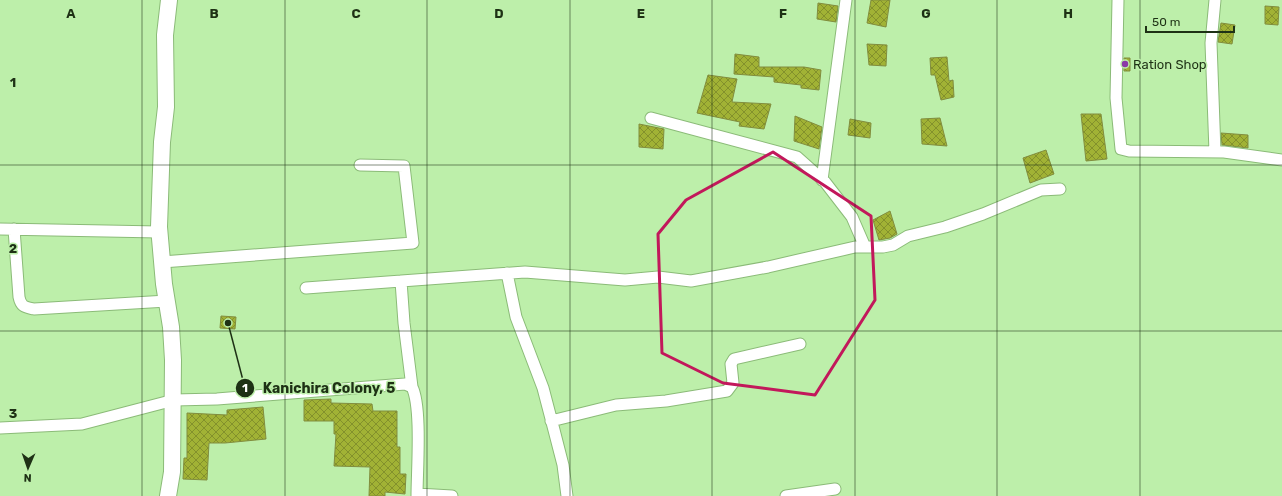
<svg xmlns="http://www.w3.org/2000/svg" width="1282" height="496" font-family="Rubik,sans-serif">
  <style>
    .building { fill: url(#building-cross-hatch); stroke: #818d3e }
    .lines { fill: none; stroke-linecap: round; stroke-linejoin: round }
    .street-casing { stroke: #8bbb78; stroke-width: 13 }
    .secondary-casing { stroke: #8bbb78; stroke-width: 18 }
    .street { stroke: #fff; stroke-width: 11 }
    .secondary { stroke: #fff; stroke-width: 16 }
    .marked { fill: none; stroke: #c2185b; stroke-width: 3; stroke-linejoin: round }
    .grid { fill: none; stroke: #1e3115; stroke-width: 1; stroke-opacity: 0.55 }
    .poi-dot { fill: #8c39a7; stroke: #bdefaa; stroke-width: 1.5 }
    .labels { text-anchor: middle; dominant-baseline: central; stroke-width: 3; stroke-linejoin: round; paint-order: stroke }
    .poi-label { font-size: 13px; fill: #1e3115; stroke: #bdefaa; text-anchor: start }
    .grid-label { font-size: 13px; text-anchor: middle; font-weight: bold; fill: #1e3115; stroke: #bdefaa; stroke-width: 3; stroke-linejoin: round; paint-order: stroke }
    .leader { fill: none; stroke: #1e3115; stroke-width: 1.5 }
    .callout-dot { fill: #1e3115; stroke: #bdefaa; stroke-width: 1.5 }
    .mark-label { font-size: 12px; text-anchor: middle; font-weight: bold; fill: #fff }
    .callout-label { font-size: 14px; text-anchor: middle; font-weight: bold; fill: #1e3115; stroke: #bdefaa; stroke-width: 3; stroke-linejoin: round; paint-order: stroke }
  </style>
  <defs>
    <pattern id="building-cross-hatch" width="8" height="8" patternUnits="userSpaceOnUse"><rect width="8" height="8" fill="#a1b235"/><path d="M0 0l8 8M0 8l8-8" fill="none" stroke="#83912c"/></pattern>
  </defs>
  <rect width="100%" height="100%" fill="#bdefaa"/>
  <!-- building -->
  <path class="building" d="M 871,0 L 890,0 L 886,27 L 867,23 Z
    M 818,3 L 838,6 L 836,22 L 817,19 Z
    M 1265,6 L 1279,7 L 1278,25 L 1265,24 Z
    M 1221,23 L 1235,25 L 1232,44 L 1218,42 Z
    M 867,44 L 887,45 L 886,66 L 869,65 Z
    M 735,54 L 759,57 L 759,67 L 804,67 L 821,70 L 819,90 L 801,88 L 801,85 L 774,82 L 774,77 L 734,74 Z
    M 947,57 L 949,81 L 953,80 L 954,97 L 941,100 L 935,75 L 931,75 L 930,58 Z
    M 1124,58 L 1130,58 L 1130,71 L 1124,71 Z
    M 708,75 L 737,79 L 732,102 L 771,104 L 764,129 L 739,126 L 740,122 L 697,113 Z
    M 1081,114 L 1101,114 L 1107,159 L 1086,161 Z
    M 795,116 L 822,127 L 819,149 L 794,141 Z
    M 940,118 L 947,146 L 922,144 L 921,119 Z
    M 850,119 L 871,123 L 870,138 L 848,135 Z
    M 639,124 L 664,129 L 663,149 L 639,147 Z
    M 1221,133 L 1248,135 L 1248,148 L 1222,145 Z
    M 1046,150 L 1054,174 L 1030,183 L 1023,158 Z
    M 890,211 L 897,234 L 890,238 L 879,240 L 873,220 Z
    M 221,316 L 236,317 L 235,329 L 220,328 Z
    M 331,399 L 331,403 L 372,404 L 373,411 L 397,411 L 397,447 L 400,447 L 400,474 L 406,474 L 405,494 L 385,492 L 385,496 L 369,496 L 370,467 L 334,466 L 336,434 L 334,434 L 334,421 L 304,421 L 304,400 Z
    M 263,407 L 266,439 L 225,443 L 209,443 L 207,480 L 183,479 L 184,458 L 187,458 L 187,413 L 227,415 L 227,410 Z"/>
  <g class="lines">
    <!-- street casing -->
    <g class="street-casing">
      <path id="street" d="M 1118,0 L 1116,98 L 1121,149 L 1129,151 L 1224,152 L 1282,160
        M 1215,0 L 1211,43 L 1215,152
        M 651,118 L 797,157 L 825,182 L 852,217 L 865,247
        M 822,180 L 846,0
        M 0,229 L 159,232
        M 14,229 L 19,297 C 21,307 25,307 34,309 L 167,301
        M 162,262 L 413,243 L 404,166 L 360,165
        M 507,273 L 516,317 L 543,388 L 554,430 L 563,465 L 567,496
        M 401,281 L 404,323 L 412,387
        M 306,288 L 525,272 L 625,280 L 658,277 L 691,281 L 768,267 L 855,247 L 883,247 L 893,245 L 908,236 L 945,227 L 983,214 L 1041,190 L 1060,189
        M 551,421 L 616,405 L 666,401 L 727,391 L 733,383 L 731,364 L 734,359 L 800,344
        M 0,428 L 82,424 L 174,400 L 217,399 L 405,384 L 412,387 C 422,407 417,471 417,496
        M 417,494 L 452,496
        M 786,496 L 835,489"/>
    </g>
    <!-- secondary casing -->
    <g class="secondary-casing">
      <path id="secondary" d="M 168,496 L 172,472 L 173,360 L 171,327 L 164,284 L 159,227 L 162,142 L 166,107 L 165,35 L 169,0"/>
    </g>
    <!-- street -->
    <use href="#street" class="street"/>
    <!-- secondary -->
    <use href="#secondary" class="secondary"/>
  </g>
  <!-- marked area -->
  <path class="marked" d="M 773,152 L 871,216 L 875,300 L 815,395 L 723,383 L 662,353 L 658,234 L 686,200 Z"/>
  <!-- grid -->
  <path class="grid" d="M 142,0 L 142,496M 285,0 L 285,496M 427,0 L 427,496M 570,0 L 570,496M 712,0 L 712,496M 855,0 L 855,496M 997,0 L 997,496M 1140,0 L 1140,496M 0,165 L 1282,165M 0,331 L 1282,331"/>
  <!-- markers -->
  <circle class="poi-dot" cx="1125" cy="64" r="4"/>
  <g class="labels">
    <!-- poi labels -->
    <g class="poi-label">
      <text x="1133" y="64">Ration Shop</text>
    </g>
  </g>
  <g class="grid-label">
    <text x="71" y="18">A</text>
    <text x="214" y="18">B</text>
    <text x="356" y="18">C</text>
    <text x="499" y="18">D</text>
    <text x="641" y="18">E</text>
    <text x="783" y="18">F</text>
    <text x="926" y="18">G</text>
    <text x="1068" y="18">H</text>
    <text x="13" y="87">1</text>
    <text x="13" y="253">2</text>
    <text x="13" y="418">3</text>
  </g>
  <!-- callouts -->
  <path class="leader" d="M228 323L245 388"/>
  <g class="callout-dot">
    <circle cx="228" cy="323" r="4"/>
    <circle cx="245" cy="388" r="10"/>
  </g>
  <g class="mark-label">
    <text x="245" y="392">1</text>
  </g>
  <g class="callout-label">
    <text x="329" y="393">Kanichira Colony, 5</text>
  </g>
  <!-- north arrow -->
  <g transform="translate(28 468) rotate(182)" stroke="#bdefaa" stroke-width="3" paint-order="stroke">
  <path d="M0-3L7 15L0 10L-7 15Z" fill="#1e3115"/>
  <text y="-6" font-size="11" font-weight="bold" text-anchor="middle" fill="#1e3115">N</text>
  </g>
  <!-- scale -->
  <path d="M1146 26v6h88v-6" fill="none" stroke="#1e3115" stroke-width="2"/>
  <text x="1152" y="26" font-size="12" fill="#1e3115" stroke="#bdefaa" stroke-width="3" paint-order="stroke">50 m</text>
</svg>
